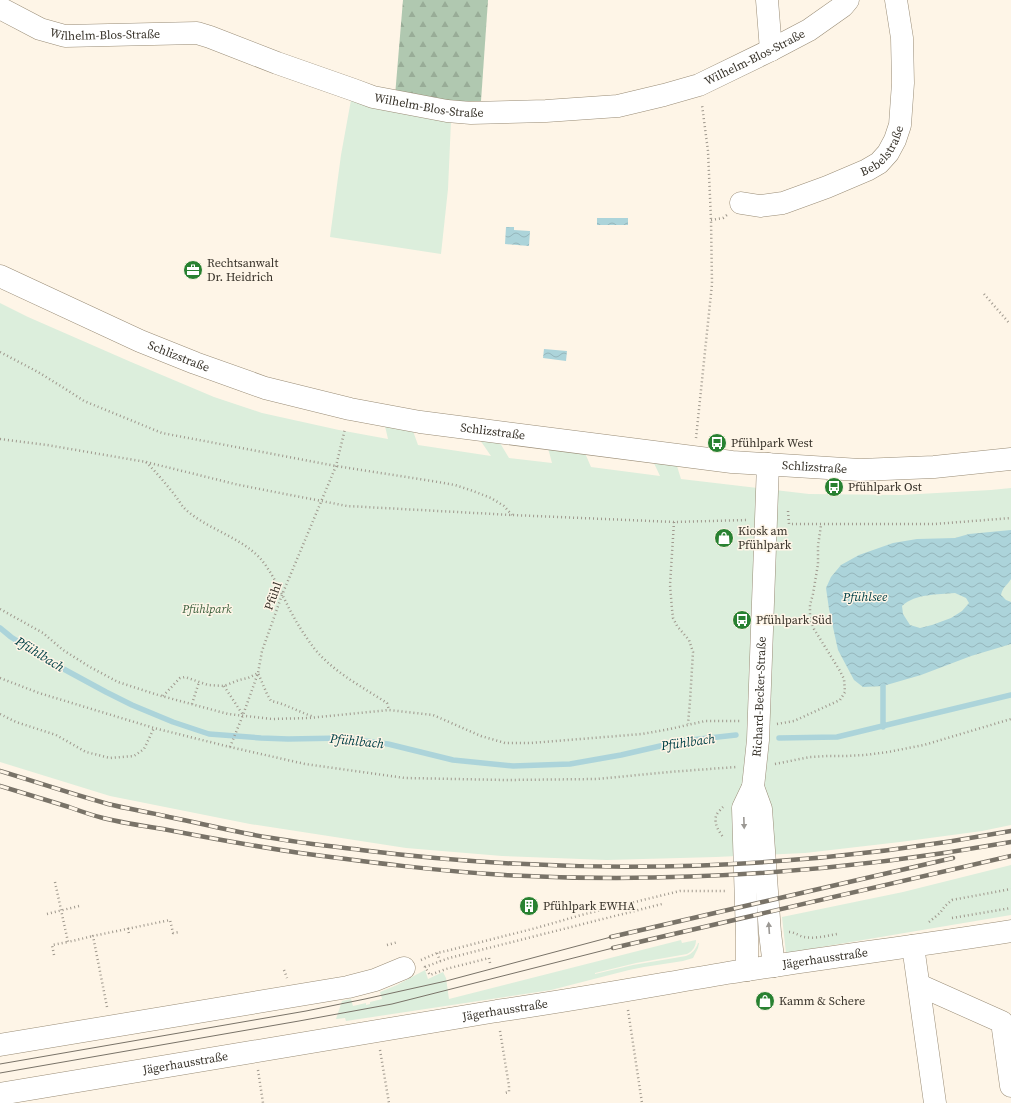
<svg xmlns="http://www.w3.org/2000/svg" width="1011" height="1103" font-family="'Source Serif 4',serif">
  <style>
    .green { fill: #dceedc }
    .forest { fill: url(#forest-firs) }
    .water { fill: url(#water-waves); fill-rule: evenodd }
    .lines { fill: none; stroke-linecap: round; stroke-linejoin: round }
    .stream { stroke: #acd4da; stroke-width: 5.5 }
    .minor-casing { stroke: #998c76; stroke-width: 23 }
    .path { stroke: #9f988d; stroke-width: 2.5; stroke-dasharray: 1 3; stroke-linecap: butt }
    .minor { stroke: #fff; stroke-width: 22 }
    .tram { stroke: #797368; stroke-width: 1 }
    .rail-casing { stroke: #797368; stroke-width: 4.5 }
    .rail { stroke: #fef5e7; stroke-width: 3; stroke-dasharray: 9; stroke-linecap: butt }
    .oneway { fill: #9b9894 }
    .labels { text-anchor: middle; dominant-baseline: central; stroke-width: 3; stroke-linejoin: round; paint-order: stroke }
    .street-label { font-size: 12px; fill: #373229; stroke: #fef5e7 }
    .poi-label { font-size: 12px; fill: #373229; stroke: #fef5e7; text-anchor: start }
    .park-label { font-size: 12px; font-style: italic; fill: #3a5f3b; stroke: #fef5e7 }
    .water-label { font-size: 13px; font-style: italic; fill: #004047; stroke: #fef5e7 }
  </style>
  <defs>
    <pattern id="forest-firs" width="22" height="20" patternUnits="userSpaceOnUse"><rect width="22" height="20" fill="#b0c8b0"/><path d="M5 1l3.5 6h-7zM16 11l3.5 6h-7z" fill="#98ac97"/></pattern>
    <pattern id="water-waves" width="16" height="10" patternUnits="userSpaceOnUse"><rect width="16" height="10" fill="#acd4da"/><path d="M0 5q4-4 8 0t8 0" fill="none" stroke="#95b6bb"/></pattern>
  </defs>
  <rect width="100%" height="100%" fill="#fef5e7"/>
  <!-- green -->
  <path class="green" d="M 351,100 L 451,121 L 448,189 L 441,254 L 330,237 L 341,155 Z
    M 0,303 L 28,317 L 131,362 L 214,397 L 262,413 L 339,430 L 388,439 L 385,426 L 413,431 L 418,445 L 491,456 L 480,440 L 500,443 L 509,458 L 552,463 L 548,448 L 585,453 L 591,467 L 660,476 L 653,461 L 676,463 L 681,479 L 809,494 L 901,495 L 991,490 L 1011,488 L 1011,825 L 982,831 L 900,842 L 805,853 L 716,857 L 607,860 L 502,856 L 406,848 L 250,824 L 110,796 L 0,762 Z
    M 1011,865 L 1011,915 L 786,953 L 782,917 L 903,892 Z
    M 681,940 L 682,943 L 696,940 C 696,946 693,951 687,954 L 636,963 L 595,973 L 595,974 L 633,965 L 686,956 C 692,954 696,949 698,943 L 699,943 L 698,948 L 693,958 L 683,961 L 644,967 L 629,970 L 551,990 L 346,1021 L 345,1018 L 336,1019 L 342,1001 L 351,999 L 353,1006 L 366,1003 L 366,1005 L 370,1004 L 370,1002 L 382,999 L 380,992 L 397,985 L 425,970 L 428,979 L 443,972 L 446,978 L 449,999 Z"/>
  <!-- forest -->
  <path class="forest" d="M 403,0 L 488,0 L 481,101 L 437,102 L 395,96 Z"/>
  <!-- water -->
  <path class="water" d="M 597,218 L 628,218 L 628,225 L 597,225 Z
    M 506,227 L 514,227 L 514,230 L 530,231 L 529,246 L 505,244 Z
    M 544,349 L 567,351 L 566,361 L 543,358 Z
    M 1011,530 L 1011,579 C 1007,586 1003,586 1001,595 L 1006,600 L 1011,602 L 1011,644 L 971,656 L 921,675 L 883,686 L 863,687 L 854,680 L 838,650 L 829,609 L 826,588 L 831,577 L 841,565 L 859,555 L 893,543 L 917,539 L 955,538 L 969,534 ZM 955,593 L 966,598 L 969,603 L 962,611 L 951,618 L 932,625 L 920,628 L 910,625 L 903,614 L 902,606 C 916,593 937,595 955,593 Z"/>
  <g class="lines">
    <!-- stream -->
    <path class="stream" d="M 0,628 L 11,637 L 47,660 L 106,692 L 132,705 L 173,722 L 209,734 L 261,738 L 288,739 L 343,738 L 388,744 L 453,760 L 513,766 L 570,764 L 621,755 L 682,741 L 736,735
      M 883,727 L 883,686
      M 779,738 L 837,737 L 1011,695"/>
    <!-- minor casing -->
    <g class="minor-casing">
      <g id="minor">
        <path d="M 767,0 L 771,50"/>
        <path id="s1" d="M 0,8 L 40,29 L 65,36 L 197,33 L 210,37 L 277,63 L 354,90 L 373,97 L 447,111 L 471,113 L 546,111 L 618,106 L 664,95 L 699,85 L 771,50 L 809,30 L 843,6 L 848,0"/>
        <path id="s2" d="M 741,203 L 760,206 L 783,203 L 827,187 L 867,170 L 879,163 L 888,153 L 895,140 L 900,125 L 903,83 L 902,38 L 896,0"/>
        <path id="s3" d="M 0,276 L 140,341 L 195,363 L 265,388 L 350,409 L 420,422 L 732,462 L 860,470 L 934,467 L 1011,459"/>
        <path d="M 753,787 L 761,809 L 770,933 L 774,966"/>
        <path d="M 913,946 L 935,1103"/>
        <path id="s4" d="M 747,970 L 747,937 L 743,808 L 753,787 L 758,740 L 768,464"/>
        <path d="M 919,985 L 1002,1022 L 1011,1086"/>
        <path d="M 0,1045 L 348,987 L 375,980 L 404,968"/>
        <path id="s5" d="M 0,1094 L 497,1011 C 574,1000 650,986 727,973 C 822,958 916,946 1011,931"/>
      </g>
    </g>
    <!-- path -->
    <path class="path" d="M 711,220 L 723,218 L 727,215
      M 984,294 L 1010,324
      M 0,352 L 38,372 L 64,388 L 84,401 L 162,433 L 336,466 L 432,481 L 455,485 L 473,491 L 491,498 L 504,506 L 512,515
      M 696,438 L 712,284 L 711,220 L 708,151 L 702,105
      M 0,439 L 47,445 L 146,462 L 239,485 L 347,506 L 512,515 L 674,522 L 747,520
      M 146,462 C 156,472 165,483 174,494 C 178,499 181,505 185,509 C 207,529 238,536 259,557 C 276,576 285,604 299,626 C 304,634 313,648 320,655 C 339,675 364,688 387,703 L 389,710
      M 788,511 L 789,524 L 935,524 L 1011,518
      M 674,522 L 670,585 L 672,609 L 673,618 L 677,626 L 689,640 L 693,652 L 690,701 L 688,724
      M 0,609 L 43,633 L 63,650 L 90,667 L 118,682 L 158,695 L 228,714 L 272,719 L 309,718 L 389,710 L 433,715 L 481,736 L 505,743 L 531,743 L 642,734 L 670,729 L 705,721 L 740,721
      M 0,678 L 39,693 L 154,728 L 230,747 L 305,764 L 405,778 L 506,780 L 597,779 L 669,772 L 736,767
      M 224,686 L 243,715
      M 163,696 L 180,678 L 185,677 L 208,685 L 224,686 L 239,680 L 248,678 L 258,673 L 267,694 L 271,701 C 286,704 299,712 314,717
      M 192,704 L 199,682
      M 0,714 L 16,722 L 56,735 L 86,752 L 110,758 L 134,756 L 144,749 L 154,728
      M 777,724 L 794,721 L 840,700 L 845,692 L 844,679 L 840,671 L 814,629 L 810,618 L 810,605 L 813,594 L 818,564 L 818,546 L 821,525
      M 230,747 L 243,715 L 258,673 L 262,651 L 282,595 L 336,466 L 345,429
      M 775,764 L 810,757 L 828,756 L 846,756 L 865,755 L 888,752 L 924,745 L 1011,719
      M 723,807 C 721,809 717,813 716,816 C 714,824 719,832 724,838
      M 55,882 L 68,942 L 93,936
      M 47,914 L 79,906
      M 952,918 L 1011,908
      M 929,922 L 940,913 L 945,906 L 952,900 L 1011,889
      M 128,928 L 129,934
      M 789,932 C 795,932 799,936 804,937 C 814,939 826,936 837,934
      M 387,945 L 398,942
      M 437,953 L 440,961
      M 54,955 L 52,945 L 68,942
      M 421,960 L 437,953 L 446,951 L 536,928 L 585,914 L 680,891 L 727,891
      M 490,963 L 489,958 L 446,969 L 430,975 L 425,967 L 449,958 L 662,904
      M 284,970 L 287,978
      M 107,1007 L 93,936 L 170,920 L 173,933 L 179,932
      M 628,1010 L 642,1103
      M 500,1031 L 509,1086 L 509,1092 L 505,1093
      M 380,1050 L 389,1103
      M 258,1070 L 263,1103"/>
    <!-- minor -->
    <use href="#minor" class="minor"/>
    <!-- tram -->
    <path class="tram" d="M 0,1064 L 306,1011 L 365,999 L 446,981 L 611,937
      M 0,1073 L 299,1021 L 392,1004 L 613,948"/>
    <!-- rail casing -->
    <g class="rail-casing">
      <path id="rail" d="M 0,771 C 36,782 72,794 108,804 C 128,809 149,812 169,817 C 194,822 219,828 244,833 C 283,841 322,845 361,850 C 577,877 797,871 1011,831
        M 0,786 C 23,793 46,800 69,807 C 80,811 91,815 103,818 C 123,823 143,826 163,829 C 209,838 254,846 300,853 C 368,862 436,871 505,875 C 674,884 844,872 1011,842
        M 611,937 L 953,858
        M 613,948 L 1011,856"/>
    </g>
    <!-- rail -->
    <use href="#rail" class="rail"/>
  </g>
  <!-- one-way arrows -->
  <defs><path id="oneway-solid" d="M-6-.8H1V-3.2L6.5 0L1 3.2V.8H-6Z"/></defs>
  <g class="oneway">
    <use href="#oneway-solid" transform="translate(744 823) rotate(88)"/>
    <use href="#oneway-solid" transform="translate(769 928) rotate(-94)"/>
  </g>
  <!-- icons -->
  <defs>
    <g id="office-disc" transform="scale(1)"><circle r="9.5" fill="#288131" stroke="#fef5e7"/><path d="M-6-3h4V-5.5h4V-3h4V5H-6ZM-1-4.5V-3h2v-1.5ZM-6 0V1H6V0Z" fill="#fff"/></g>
    <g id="bus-disc" transform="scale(1)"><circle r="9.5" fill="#288131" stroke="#fef5e7"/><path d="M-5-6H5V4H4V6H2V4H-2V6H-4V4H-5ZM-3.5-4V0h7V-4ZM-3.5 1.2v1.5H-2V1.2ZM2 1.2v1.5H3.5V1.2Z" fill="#fff"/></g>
    <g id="shop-disc" transform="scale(1)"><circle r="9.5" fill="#288131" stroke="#fef5e7"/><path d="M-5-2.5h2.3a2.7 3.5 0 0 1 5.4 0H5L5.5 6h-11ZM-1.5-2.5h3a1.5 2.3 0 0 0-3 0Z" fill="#fff"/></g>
    <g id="building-disc" transform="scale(1)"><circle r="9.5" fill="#288131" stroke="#fef5e7"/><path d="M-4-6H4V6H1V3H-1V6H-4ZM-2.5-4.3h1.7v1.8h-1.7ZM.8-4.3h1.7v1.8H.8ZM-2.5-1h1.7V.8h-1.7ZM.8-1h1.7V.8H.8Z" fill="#fff"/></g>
  </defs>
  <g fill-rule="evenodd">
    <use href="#office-disc" x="193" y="270"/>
    <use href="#bus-disc" x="717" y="443"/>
    <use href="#bus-disc" x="834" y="487"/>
    <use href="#shop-disc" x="724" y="538"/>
    <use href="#bus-disc" x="742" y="620"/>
    <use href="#building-disc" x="529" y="906"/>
    <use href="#shop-disc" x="765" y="1001"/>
  </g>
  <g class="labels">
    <!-- street labels -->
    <g class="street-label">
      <text stroke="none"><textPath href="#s1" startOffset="111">Wilhelm-Blos-Straße</textPath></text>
      <text stroke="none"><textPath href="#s1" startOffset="783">Wilhelm-Blos-Straße</textPath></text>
      <text stroke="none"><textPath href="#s1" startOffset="447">Wilhelm-Blos-Straße</textPath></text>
      <text stroke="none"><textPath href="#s2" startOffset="158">Bebelstraße</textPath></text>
      <text stroke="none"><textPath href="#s3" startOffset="196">Schlizstraße</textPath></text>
      <text stroke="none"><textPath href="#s3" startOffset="520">Schlizstraße</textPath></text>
      <text stroke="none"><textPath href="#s3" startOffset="844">Schlizstraße</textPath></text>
      <text transform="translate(273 596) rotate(-70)">Pfühl</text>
      <text stroke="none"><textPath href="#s4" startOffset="276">Richard-Becker-Straße</textPath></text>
      <text stroke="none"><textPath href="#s5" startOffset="836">Jägerhausstraße</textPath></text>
      <text stroke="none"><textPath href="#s5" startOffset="512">Jägerhausstraße</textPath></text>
      <text stroke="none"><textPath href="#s5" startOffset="188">Jägerhausstraße</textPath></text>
    </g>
    <!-- poi labels -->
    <g class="poi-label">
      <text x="207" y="263">Rechtsanwalt<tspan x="207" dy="14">Dr. Heidrich</tspan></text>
      <text x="731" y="443">Pfühlpark West</text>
      <text x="848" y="487">Pfühlpark Ost</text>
      <text x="738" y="531">Kiosk am<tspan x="738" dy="14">Pfühlpark</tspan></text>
      <text x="756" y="620">Pfühlpark Süd</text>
      <text x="543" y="906">Pfühlpark EWHA</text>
      <text x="779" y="1001">Kamm &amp; Schere</text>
    </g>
    <!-- park labels -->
    <g class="park-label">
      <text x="207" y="609">Pfühlpark</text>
    </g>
    <!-- water labels -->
    <g class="water-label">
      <text x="865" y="596">Pfühlsee</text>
      <text transform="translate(40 654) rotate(32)">Pfühlbach</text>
      <text transform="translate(357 741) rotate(6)">Pfühlbach</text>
      <text transform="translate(688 742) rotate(-8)">Pfühlbach</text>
    </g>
  </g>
</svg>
